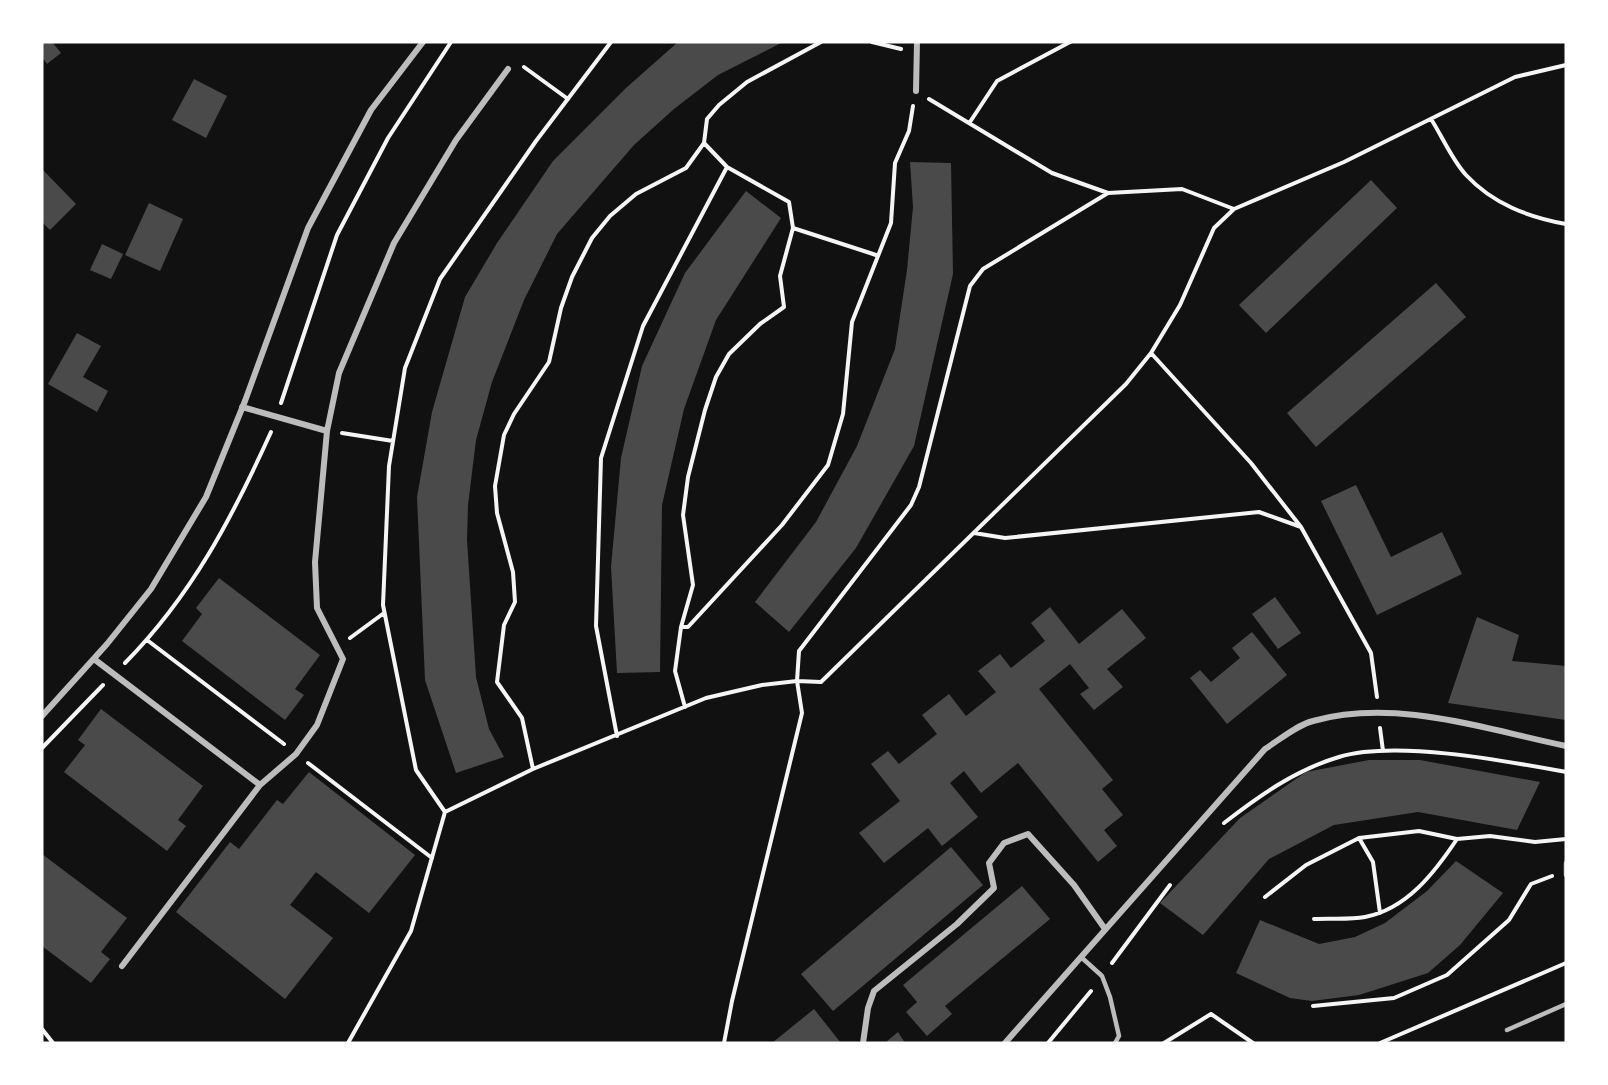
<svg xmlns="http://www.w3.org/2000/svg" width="1608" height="1085" font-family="Signika,sans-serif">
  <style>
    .building { fill: #4a4a4a }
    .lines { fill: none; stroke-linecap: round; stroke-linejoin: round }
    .path { stroke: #f5f5f5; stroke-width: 4 }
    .service { stroke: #bcbcbc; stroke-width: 4.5 }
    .minor { stroke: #bcbcbc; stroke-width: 6 }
  </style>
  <rect width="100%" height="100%" fill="#111"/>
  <!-- building -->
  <path class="building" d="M 42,42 L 52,42 L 61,53 L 47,64 L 42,57 Z
    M 678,42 L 783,42 L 718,75 L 674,109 L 634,145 L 557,234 L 524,300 L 492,382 L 476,440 L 468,505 L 467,540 L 476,677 L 489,729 L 504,757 L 456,773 L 425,680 L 417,497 L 432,412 L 465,297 L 497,243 L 553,161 L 626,88 Z
    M 194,79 L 227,96 L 206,138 L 172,120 Z
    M 910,162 L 951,163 L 953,274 L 914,446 L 856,548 L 789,632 L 755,602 L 816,522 L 857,446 L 895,349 L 907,270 L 913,207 Z
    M 42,169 L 76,204 L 50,230 L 42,222 Z
    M 1371,180 L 1397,208 L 1266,333 L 1239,305 Z
    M 746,191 L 781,218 L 716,320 L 684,409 L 662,505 L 660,672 L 617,673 L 611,567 L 621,458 L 642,366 L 685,273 Z
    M 149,203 L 183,219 L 160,271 L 125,255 Z
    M 102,244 L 123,254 L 111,279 L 90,270 Z
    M 1436,283 L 1466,317 L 1316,447 L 1287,413 Z
    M 77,333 L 101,346 L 83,377 L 108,391 L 97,412 L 48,384 Z
    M 1356,485 L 1391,557 L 1442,532 L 1462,574 L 1377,615 L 1321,501 Z
    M 219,578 L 320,655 L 295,689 L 304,695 L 285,720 L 182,641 L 202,614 L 196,608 Z
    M 1275,597 L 1301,633 L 1278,649 L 1252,614 Z
    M 1050,607 L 1079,644 L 1122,609 L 1146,638 L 1107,669 L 1123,687 L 1094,710 L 1080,694 L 1089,688 L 1070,664 L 1039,689 L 1113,780 L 1102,789 L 1123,815 L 1104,830 L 1117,846 L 1098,862 L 1018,763 L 981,793 L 964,771 L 950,783 L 978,817 L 942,846 L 928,828 L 884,863 L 859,833 L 900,801 L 871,764 L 888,751 L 899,764 L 937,734 L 922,715 L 949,694 L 966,716 L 996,692 L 978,671 L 1000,654 L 1011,668 L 1045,641 L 1031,623 Z
    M 1477,617 L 1519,635 L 1512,661 L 1566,666 L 1566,720 L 1448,703 Z
    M 1252,632 L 1287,675 L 1227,724 L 1190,678 L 1200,670 L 1211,682 L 1240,658 L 1232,648 Z
    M 101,709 L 203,786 L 178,820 L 186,826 L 167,851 L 64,772 L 85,745 L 78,740 Z
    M 1369,760 L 1420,760 L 1540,782 L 1517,830 L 1418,812 L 1334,825 L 1269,859 L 1203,935 L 1160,903 L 1240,818 L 1306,772 Z
    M 309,772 L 415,855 L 369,913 L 316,872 L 290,905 L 333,938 L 285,999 L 176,912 L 230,842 L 239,849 L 277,800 L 283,804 Z
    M 951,847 L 983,885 L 833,1011 L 801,974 Z
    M 42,854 L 127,918 L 101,952 L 110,959 L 91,983 L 42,946 Z
    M 1456,861 L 1503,893 L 1460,945 L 1428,973 L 1359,995 L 1312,1001 L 1290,998 L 1236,973 L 1260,920 L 1319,944 L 1355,937 L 1385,923 L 1427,891 Z
    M 1022,886 L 1050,919 L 945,1006 L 952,1014 L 927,1036 L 906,1012 L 917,1002 L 903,985 Z
    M 814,1009 L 841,1043 L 772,1043 Z
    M 898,1032 L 905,1043 L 887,1043 L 886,1042 Z"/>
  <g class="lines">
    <!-- path -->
    <path class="path" d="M 872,42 L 901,49
      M 524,67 L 568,99
      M 929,99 L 1052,173 L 1108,193 L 1182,189 L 1234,209
      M 1431,119 C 1442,136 1452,160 1466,175 C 1493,204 1528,217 1566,224
      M 970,122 L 997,81 L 1070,42
      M 704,143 L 727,167 L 789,202 L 793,228
      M 876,255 L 793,228 L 780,276 L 784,307 L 760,324 L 729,354 L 716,377 L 705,410 L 688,477 L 683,515 L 693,585 L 681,627 L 688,627 L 782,525 L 828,465 L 843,414 L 852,322 L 891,223 L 895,163 L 909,131 L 913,106
      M 1151,353 L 1251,463 L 1301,527
      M 281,403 L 337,235 L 388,138 L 451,42
      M 342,433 L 393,441
      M 974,533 L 1005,538 L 1259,512 L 1301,527 L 1371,653 L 1377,697
      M 681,627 L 675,671 L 685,707
      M 350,638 L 384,613
      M 147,640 L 284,744
      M 125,663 C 192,595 232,518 271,432
      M 1380,728 L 1383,751
      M 617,736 L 596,626 L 601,458 L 643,326 L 727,167
      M 42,748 L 103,685
      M 308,763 L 432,858
      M 533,769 L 522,718 L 497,682 L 504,625 L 515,602 L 513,572 L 497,513 L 495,486 L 504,435 L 514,414 L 549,362 L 561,308 L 572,277 L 592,238 L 610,216 L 636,194 L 686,168 L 704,143 L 707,119 L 719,105 L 747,82 L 821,42
      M 445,812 L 416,770 L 383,605 L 389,466 L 405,368 L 440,279 L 536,141 L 611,42
      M 1224,823 C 1259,796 1295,770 1339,757 C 1396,740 1506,761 1566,772
      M 1359,838 L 1373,862 L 1380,913
      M 1265,897 L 1306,865 L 1359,838 L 1419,831 L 1457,839 L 1490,836 L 1535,842 L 1566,839
      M 1314,919 C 1330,918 1349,920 1365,917 C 1407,909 1435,872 1457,839
      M 1112,963 L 1170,885
      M 1313,1006 L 1394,998 L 1447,975 L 1509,920 L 1531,884 L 1552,876
      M 42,1029 L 53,1043
      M 348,1043 L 411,931 L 445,812 L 533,769 L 706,698 L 762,685 L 797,681 L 821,682 L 1126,384 L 1151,353 L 1180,305 L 1214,228 L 1234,209 L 1344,162 L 1515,77 L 1566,65
      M 724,1043 L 732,1001 L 802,713 L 797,681 L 799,651 L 911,505 L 919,487 L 970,286 L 983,269 L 1108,193
      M 1048,1043 L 1091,991
      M 1164,1043 L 1211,1014 L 1253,1043
      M 1380,1043 L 1566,963"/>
    <!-- service -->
    <path class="service" d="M 1566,863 L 1566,875
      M 1081,957 L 1102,976 L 1110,997 L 1119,1036 L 1115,1043
      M 1507,1030 L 1566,1004"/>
    <!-- minor -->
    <path class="minor" d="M 916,91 L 917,42
      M 242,407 L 327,431
      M 94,659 L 260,785
      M 42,716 L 107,644 L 151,589 L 206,497 L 245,401 L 308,228 L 371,110 L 423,42
      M 122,966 L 260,785 L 296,754 L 317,725 L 343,659 L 317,608 L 315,562 L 327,431 L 339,373 L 394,243 L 456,140 L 508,69
      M 863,1043 L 868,1008 L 874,991 L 957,924 L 994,888 L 989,863 L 1004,843 L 1028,834 L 1074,885 L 1105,929
      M 1005,1043 L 1265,749 C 1279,740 1297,725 1313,721 C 1396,698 1484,729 1566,746"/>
  </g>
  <!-- border -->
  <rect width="1608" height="1085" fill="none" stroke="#ffffff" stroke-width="87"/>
</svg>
